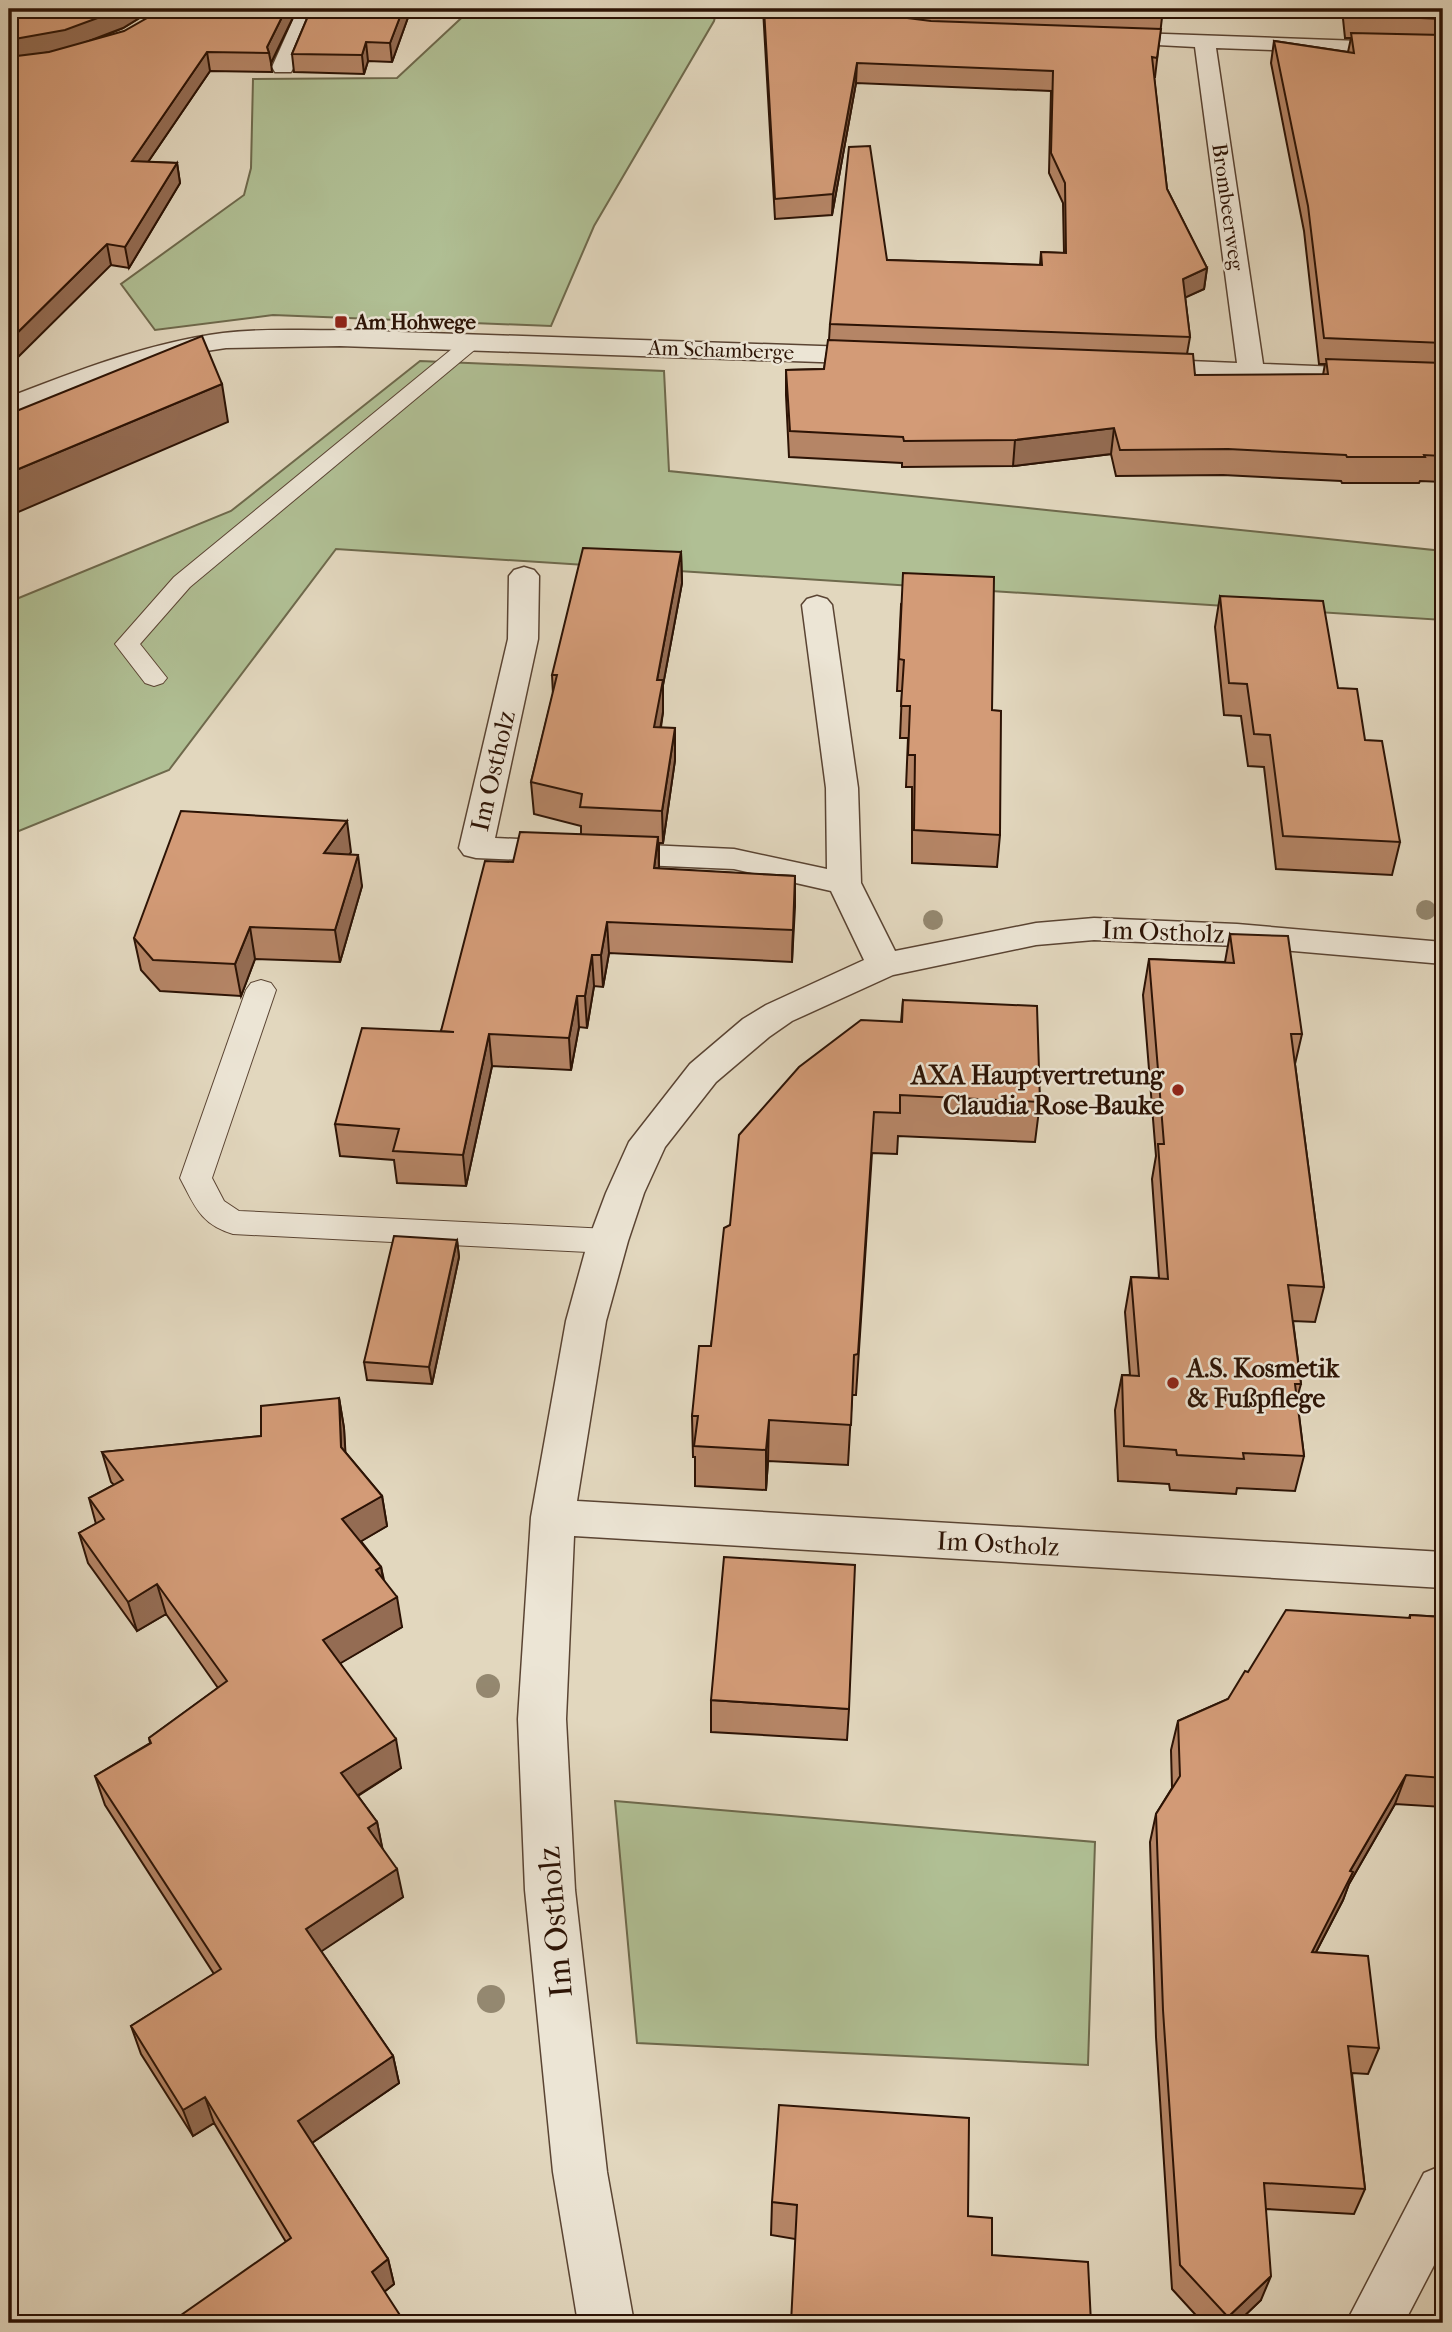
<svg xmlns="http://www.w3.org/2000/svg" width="1452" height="2332" font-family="'IM FELL French Canon',serif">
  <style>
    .green { fill: #b0bf94; stroke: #6e694c; stroke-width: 2 }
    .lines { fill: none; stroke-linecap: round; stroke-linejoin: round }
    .lane-casing { stroke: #5a4433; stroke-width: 2 }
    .street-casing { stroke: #5a4433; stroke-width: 3 }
    .lane { fill: #ece5d5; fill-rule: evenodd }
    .street { fill: #ece5d5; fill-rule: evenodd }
    .tree { fill: #948870 }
    .wall { fill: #b58566; stroke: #2c1305; stroke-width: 2 }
    .shaded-wall { fill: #946c53; stroke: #2c1305; stroke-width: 2 }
    .building { fill: #d39b77; stroke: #2c1305; stroke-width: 2 }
    .poi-dot { fill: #8f2418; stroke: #ece5d5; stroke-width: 2.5 }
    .labels { text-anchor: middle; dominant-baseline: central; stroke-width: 5; stroke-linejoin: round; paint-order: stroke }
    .far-street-label { font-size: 21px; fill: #2c1305; stroke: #ece5d5 }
    .far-poi-label { font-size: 21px; font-weight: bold; fill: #2c1305; stroke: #ece5d5; text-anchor: start }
    .street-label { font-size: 26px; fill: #2c1305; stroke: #ece5d5 }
    .poi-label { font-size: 26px; font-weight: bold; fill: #2c1305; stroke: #ece5d5; text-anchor: end }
    .near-street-label { font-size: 32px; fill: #2c1305; stroke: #ece5d5 }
  </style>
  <rect width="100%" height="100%" fill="#e2d7be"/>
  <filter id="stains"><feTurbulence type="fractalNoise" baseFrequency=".00286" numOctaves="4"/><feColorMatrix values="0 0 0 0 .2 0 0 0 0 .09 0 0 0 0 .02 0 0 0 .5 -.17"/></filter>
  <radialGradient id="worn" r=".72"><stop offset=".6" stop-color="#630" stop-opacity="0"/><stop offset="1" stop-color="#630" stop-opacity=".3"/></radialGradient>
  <!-- green -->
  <path class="green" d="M 471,9 L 717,9 L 714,21 L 594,226 L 551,326 L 273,315 L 155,330 L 121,284 L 244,195 L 251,168 L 253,79 L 397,78 Z
    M 420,361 L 664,371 L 669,471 L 1443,551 L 1443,620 L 336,549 L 169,770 L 9,835 L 9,602 L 231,511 Z
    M 615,1801 L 1095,1842 L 1088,2065 L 637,2043 Z"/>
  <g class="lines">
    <!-- lane casing -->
    <g class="lane-casing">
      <path id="lane" d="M 471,337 L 478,339 L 481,343 L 478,347 L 190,587 L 140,644 L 167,678 L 163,683 L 154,686 L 145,683 L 115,644 L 174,577 L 464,339 Z
        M 261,980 L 271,983 L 276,990 L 212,1178 L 224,1201 L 239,1211 L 608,1229 L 619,1233 L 624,1241 L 619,1249 L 608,1253 L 233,1234 C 200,1224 195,1206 180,1178 L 246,990 L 251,983 Z"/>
    </g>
    <!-- street casing -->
    <g class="street-casing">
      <path id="street" d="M 298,9 L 318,9 L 294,67 L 291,72 L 275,72 L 272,67 Z
        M 1108,32 L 1443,44 L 1443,56 L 1216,48 L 1263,364 L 1443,371 L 1443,387 L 1132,373 L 1128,367 L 1132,361 L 1141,359 L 1237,363 L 1195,47 L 1101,42 L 1098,38 L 1101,34 Z
        M 340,330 L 878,348 L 887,351 L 891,356 L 887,361 L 878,364 L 340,346 L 226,348 L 180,355 L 131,368 L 9,414 L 9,397 C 79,370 148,343 223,333 C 261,328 302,331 340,330 Z
        M 524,567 L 534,570 L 539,576 L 538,639 L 495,838 L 734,849 L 827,869 L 826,788 L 802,605 L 807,599 L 817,596 L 827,599 L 832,605 L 858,788 L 861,883 L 895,951 L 1036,923 L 1094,918 L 1237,924 L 1443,942 L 1443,964 L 1237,946 L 1094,940 L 1036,945 L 893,975 L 792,1021 L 769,1037 L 716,1082 L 665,1147 L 644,1193 L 628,1241 L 606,1321 L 577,1501 L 1443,1552 L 1443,1588 L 574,1536 L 566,1719 L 575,1890 L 607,2172 L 634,2323 L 578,2323 L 553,2172 L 525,1890 L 518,1719 L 531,1517 L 566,1321 L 588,1241 L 606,1193 L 629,1142 L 690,1064 L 743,1019 L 766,1005 L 864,960 L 831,891 L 734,869 L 476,858 L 464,855 L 459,848 L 508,639 L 509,576 L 514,570 Z
        M 1443,2165 L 1443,2248 L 1404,2323 L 1346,2323 L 1424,2173 Z"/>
    </g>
    <!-- lane -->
    <use href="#lane" class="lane"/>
    <!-- street -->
    <use href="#street" class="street"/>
  </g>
  <!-- trees -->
  <g class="tree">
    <circle cx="1426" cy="910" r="10"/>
    <circle cx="933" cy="920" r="10"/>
    <circle cx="488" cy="1686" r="12"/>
    <circle cx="491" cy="1999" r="14"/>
  </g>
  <!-- wall -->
  <path class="wall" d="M 9,9 L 154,9 L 123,28 L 96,39 L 297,9 L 271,63 L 272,72 L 210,71 L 148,162 L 177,163 L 180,183 L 129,268 L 111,265 Z
    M 311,9 L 411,9 L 392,62 L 368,61 L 364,74 L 294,72 L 292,54 Z
    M 763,9 L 847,9 L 847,10 L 871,13 L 871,9 L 1163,9 L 1155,77 L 1154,77 L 1167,189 L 1207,268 L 1204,289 L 1185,297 L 1190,337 L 1187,354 L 1195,375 L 1323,375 L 1325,364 L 1319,364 L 1304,231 L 1271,63 L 1274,41 L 1348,52 L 1351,38 L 1345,38 L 1342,9 L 1443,9 L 1443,482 L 1420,481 L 1419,483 L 1342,483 L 1341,481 L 1223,475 L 1116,476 L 1111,454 L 1013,466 L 902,467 L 902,463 L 789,457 L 786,395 L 786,370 L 824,369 L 829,340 L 830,324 L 887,260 L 1040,265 L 1041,252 L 1064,253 L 1063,203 L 1049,173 L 1051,91 L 856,83 L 832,215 L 775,219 Z
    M 681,552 L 682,583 L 663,685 L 663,712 L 661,727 L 675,760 L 663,843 L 659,843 L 659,869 L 795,876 L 792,962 L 609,953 L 603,987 L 594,986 L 587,1028 L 579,1027 L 571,1070 L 492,1066 L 466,1186 L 397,1183 L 394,1160 L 340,1156 L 335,1124 L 441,1031 L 513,862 L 581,834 L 581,826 L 534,814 L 531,782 L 553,694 L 552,675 Z
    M 1220,596 L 1338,688 L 1400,842 L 1392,875 L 1276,869 L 1264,767 L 1248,766 L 1241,716 L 1224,715 L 1215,627 Z
    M 901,605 L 992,710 L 1000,835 L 997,867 L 912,863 L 912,787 L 906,787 L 908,738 L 900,738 L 902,691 L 897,691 Z
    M 351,852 L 349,854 L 362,886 L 340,962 L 255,959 L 241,996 L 160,991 L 141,970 L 134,938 Z
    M 1230,934 L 1302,1034 L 1295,1064 L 1324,1287 L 1315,1322 L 1293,1321 L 1301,1384 L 1297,1398 L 1304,1456 L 1295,1491 L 1237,1488 L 1236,1494 L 1170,1490 L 1169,1484 L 1118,1481 L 1115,1410 L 1122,1375 L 1130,1375 L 1125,1312 L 1131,1277 L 1159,1278 L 1152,1179 L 1156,1156 L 1143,995 L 1149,959 L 1225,962 Z
    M 903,1000 L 1040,1102 L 1035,1142 L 898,1136 L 897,1154 L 872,1153 L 856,1395 L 852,1395 L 848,1465 L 768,1461 L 766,1490 L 695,1486 L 695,1457 L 693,1457 L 692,1416 L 711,1346 L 730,1225 L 901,1022 Z
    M 457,1240 L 459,1257 L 432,1384 L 367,1380 L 364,1362 Z
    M 339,1398 L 344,1428 L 345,1452 L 382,1496 L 387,1526 L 361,1541 L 381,1567 L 384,1580 L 402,1627 L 340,1663 L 401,1768 L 358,1796 L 377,1822 L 382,1848 L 403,1897 L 321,1951 L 393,2056 L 399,2083 L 312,2143 L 388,2259 L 394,2284 L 385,2291 L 286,2242 L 214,2123 L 193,2136 L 141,2054 L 131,2026 L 214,1974 L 105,1805 L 95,1776 L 150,1743 L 149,1738 L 218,1688 L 166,1614 L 137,1631 L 88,1563 L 79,1533 L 96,1524 L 89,1498 L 114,1485 L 111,1482 L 102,1452 L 261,1436 Z
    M 1410,1615 L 1443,1617 L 1443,1807 L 1395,1804 L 1349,1884 L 1343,1900 L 1316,1952 L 1379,2048 L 1368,2074 L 1352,2073 L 1365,2189 L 1354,2214 L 1266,2209 L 1261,2300 L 1237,2323 L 1203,2323 L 1172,2289 L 1156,2037 L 1150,1842 L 1156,1814 L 1172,1788 L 1171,1750 L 1178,1721 L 1228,1699 L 1248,1672 L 1409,1618 Z
    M 711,1700 L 849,1709 L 847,1740 L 711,1732 Z
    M 969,2118 L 795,2239 L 771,2235 L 772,2202 Z"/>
  <!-- shaded-wall -->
  <path class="shaded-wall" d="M 122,9 L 154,9 L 123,28 L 68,49 L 9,59 L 9,40 Z
    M 286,9 L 297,9 L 271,63 L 269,53 L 267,47 Z
    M 403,9 L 411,9 L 392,62 L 390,43 Z
    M 366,42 L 368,61 L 364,74 L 362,55 Z
    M 207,52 L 210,71 L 135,181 L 132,161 Z
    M 857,63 L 856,83 L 832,215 L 833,194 Z
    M 177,163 L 180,183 L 129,268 L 125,247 Z
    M 107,244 L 111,265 L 9,366 L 9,341 Z
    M 1207,268 L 1204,289 L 1180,300 L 1183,279 Z
    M 222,384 L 228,422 L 9,516 L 9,473 Z
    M 1114,428 L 1111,454 L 1013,466 L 1015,440 Z
    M 681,552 L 682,583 L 663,685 L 663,712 L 655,759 L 654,727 L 657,680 Z
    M 675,728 L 675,760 L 663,843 L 662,811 Z
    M 347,821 L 351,852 L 329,884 L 324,853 Z
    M 658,837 L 659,868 L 654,868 Z
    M 358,855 L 362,886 L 340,962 L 335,930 Z
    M 795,876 L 795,907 L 792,962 L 793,930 Z
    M 607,922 L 609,953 L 603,987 L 601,955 Z
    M 250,927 L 255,959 L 241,996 L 235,964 Z
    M 592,955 L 594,986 L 587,1028 L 585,996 Z
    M 577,996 L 579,1027 L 571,1070 L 569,1038 Z
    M 489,1034 L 492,1066 L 466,1186 L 463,1155 Z
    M 457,1240 L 459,1257 L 432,1384 L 429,1367 Z
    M 339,1398 L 344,1428 L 347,1477 L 341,1447 Z
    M 769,1420 L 768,1461 L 766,1490 L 766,1450 Z
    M 382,1496 L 387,1526 L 348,1549 L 342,1519 Z
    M 381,1567 L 386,1597 L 376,1570 Z
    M 157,1584 L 166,1614 L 137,1631 L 128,1602 Z
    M 397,1597 L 402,1627 L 329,1670 L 323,1640 Z
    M 396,1739 L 401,1768 L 347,1802 L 341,1773 Z
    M 1406,1775 L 1395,1804 L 1349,1884 L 1343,1900 L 1302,1979 L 1312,1952 L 1350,1871 Z
    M 377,1822 L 383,1851 L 368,1828 Z
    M 397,1869 L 403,1897 L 313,1957 L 306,1929 Z
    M 393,2056 L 399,2083 L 306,2147 L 298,2121 Z
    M 205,2097 L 214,2123 L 193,2136 L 183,2110 Z
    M 388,2259 L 394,2284 L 379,2296 L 372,2272 Z
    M 1271,2276 L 1261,2300 L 1237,2323 L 1225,2323 L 1228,2317 Z"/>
  <!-- building -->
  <path class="building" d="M 9,9 L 122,9 L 65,30 L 9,40 Z
    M 163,9 L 286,9 L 267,47 L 269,53 L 207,52 L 132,161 L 177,163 L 125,247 L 107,244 L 9,341 L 9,57 L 49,52 L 124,31 Z
    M 311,9 L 403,9 L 390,43 L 366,42 L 362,55 L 292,54 Z
    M 764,9 L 843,9 L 844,10 L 931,21 L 1161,29 L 1157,58 L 1152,57 L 1167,189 L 1207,268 L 1183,279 L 1190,337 L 830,324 L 849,147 L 870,146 L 887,260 L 1042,265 L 1041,252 L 1066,253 L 1065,183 L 1051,153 L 1053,71 L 857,63 L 833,194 L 775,199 Z
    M 1050,9 L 1163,9 L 1163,13 Z
    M 1348,9 L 1443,9 L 1443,19 L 1349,15 Z
    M 1351,33 L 1443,35 L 1443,343 L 1324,338 L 1308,206 L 1274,41 L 1354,53 Z
    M 202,336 L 222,384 L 9,473 L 9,414 Z
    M 828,340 L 1193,354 L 1195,375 L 1328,374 L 1326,359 L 1443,363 L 1443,456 L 1424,455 L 1425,457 L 1347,457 L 1346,455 L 1228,449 L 1120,450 L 1114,428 L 1015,440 L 904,441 L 903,437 L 790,431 L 786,370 L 824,369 Z
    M 583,548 L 681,552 L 657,680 L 663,680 L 654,727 L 675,728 L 662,811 L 580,807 L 582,794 L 531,782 L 557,675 L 552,675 Z
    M 903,573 L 994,577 L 992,710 L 1001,711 L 1000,835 L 914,830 L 915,755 L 908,755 L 910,706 L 901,706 L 904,660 L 899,659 Z
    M 1220,596 L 1323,601 L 1338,688 L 1357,689 L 1365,740 L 1382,741 L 1400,842 L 1283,836 L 1270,735 L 1254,734 L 1247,684 L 1229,683 Z
    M 181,811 L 347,821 L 324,853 L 358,855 L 335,930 L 250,927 L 235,964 L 153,960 L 134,938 Z
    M 520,832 L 658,837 L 654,868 L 795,876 L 793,930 L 607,922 L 601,955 L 592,955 L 585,996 L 577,996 L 569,1038 L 489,1034 L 463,1155 L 393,1151 L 399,1129 L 335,1124 L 362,1028 L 454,1032 L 441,1031 L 485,861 L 513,862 Z
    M 1230,934 L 1288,936 L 1302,1034 L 1291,1034 L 1324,1287 L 1288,1285 L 1301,1384 L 1295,1384 L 1304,1456 L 1243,1453 L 1244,1459 L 1177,1455 L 1176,1450 L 1124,1446 L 1122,1375 L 1139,1376 L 1131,1277 L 1168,1279 L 1158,1144 L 1164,1144 L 1149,959 L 1234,963 Z
    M 903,1000 L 1037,1006 L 1040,1102 L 900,1095 L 900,1113 L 874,1112 L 858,1354 L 854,1355 L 851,1425 L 769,1420 L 766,1450 L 694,1446 L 698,1416 L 692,1416 L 699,1346 L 711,1346 L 724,1228 L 730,1225 L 739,1135 L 799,1067 L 861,1020 L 902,1022 Z
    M 394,1236 L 457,1240 L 429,1367 L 364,1362 Z
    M 339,1398 L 341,1447 L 382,1496 L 342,1519 L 381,1567 L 376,1570 L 397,1597 L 323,1640 L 396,1739 L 341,1773 L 377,1822 L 368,1828 L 397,1869 L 306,1929 L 393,2056 L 298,2121 L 388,2259 L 372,2272 L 405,2323 L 176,2323 L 174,2320 L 291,2238 L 205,2097 L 183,2110 L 131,2026 L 221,1969 L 95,1776 L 151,1743 L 149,1738 L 227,1681 L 157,1584 L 128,1602 L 79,1533 L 104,1519 L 89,1498 L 123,1480 L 102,1452 L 261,1436 L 261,1406 Z
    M 724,1557 L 855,1565 L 849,1709 L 711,1700 Z
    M 1286,1610 L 1410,1618 L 1410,1615 L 1443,1617 L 1443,1778 L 1406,1775 L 1350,1871 L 1353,1872 L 1312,1952 L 1368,1956 L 1379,2048 L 1348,2046 L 1365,2189 L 1264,2183 L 1271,2276 L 1228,2317 L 1180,2265 L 1163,2010 L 1156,1814 L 1180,1776 L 1178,1721 L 1228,1699 L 1245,1671 L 1248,1672 Z
    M 779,2105 L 969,2118 L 968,2216 L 992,2218 L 992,2255 L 1088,2262 L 1091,2323 L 791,2323 L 797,2205 L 772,2202 Z"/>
  <!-- markers -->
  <g class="poi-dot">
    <rect x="334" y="315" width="14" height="14" rx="3.5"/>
    <circle cx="1178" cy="1090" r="7"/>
    <circle cx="1173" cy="1383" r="7"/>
  </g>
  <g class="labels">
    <!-- far-street labels -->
    <g class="far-street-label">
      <text transform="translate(1228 207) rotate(82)">Brombeerweg</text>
      <text transform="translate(721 350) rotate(2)">Am Schamberge</text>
    </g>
    <!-- far-poi labels -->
    <g class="far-poi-label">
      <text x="355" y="322">Am Hohwege</text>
    </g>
    <!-- street labels -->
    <g class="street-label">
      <text transform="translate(493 771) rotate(-77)">Im Ostholz</text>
      <text transform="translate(1163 932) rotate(2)">Im Ostholz</text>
      <text transform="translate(998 1544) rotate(3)">Im Ostholz</text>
    </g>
    <!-- poi labels -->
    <g class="poi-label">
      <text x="1164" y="1075">AXA Hauptvertretung<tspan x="1164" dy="30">Claudia Rose-Bauke</tspan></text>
      <text x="1187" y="1368" text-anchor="start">A.S. Kosmetik<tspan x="1187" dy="30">&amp; Fußpflege</tspan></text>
    </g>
    <!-- near-street labels -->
    <g class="near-street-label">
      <text transform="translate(555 1922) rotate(-95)">Im Ostholz</text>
    </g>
  </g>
  <!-- margin -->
  <rect width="1452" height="2332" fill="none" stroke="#e2d7be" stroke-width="35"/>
  <rect x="10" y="10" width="1431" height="2311" fill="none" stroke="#2c1305" stroke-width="3.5"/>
  <rect x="18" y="18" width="1417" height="2297" fill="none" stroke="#2c1305" stroke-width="2"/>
  <rect width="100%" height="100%" filter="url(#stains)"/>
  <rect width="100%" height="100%" fill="url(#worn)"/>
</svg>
